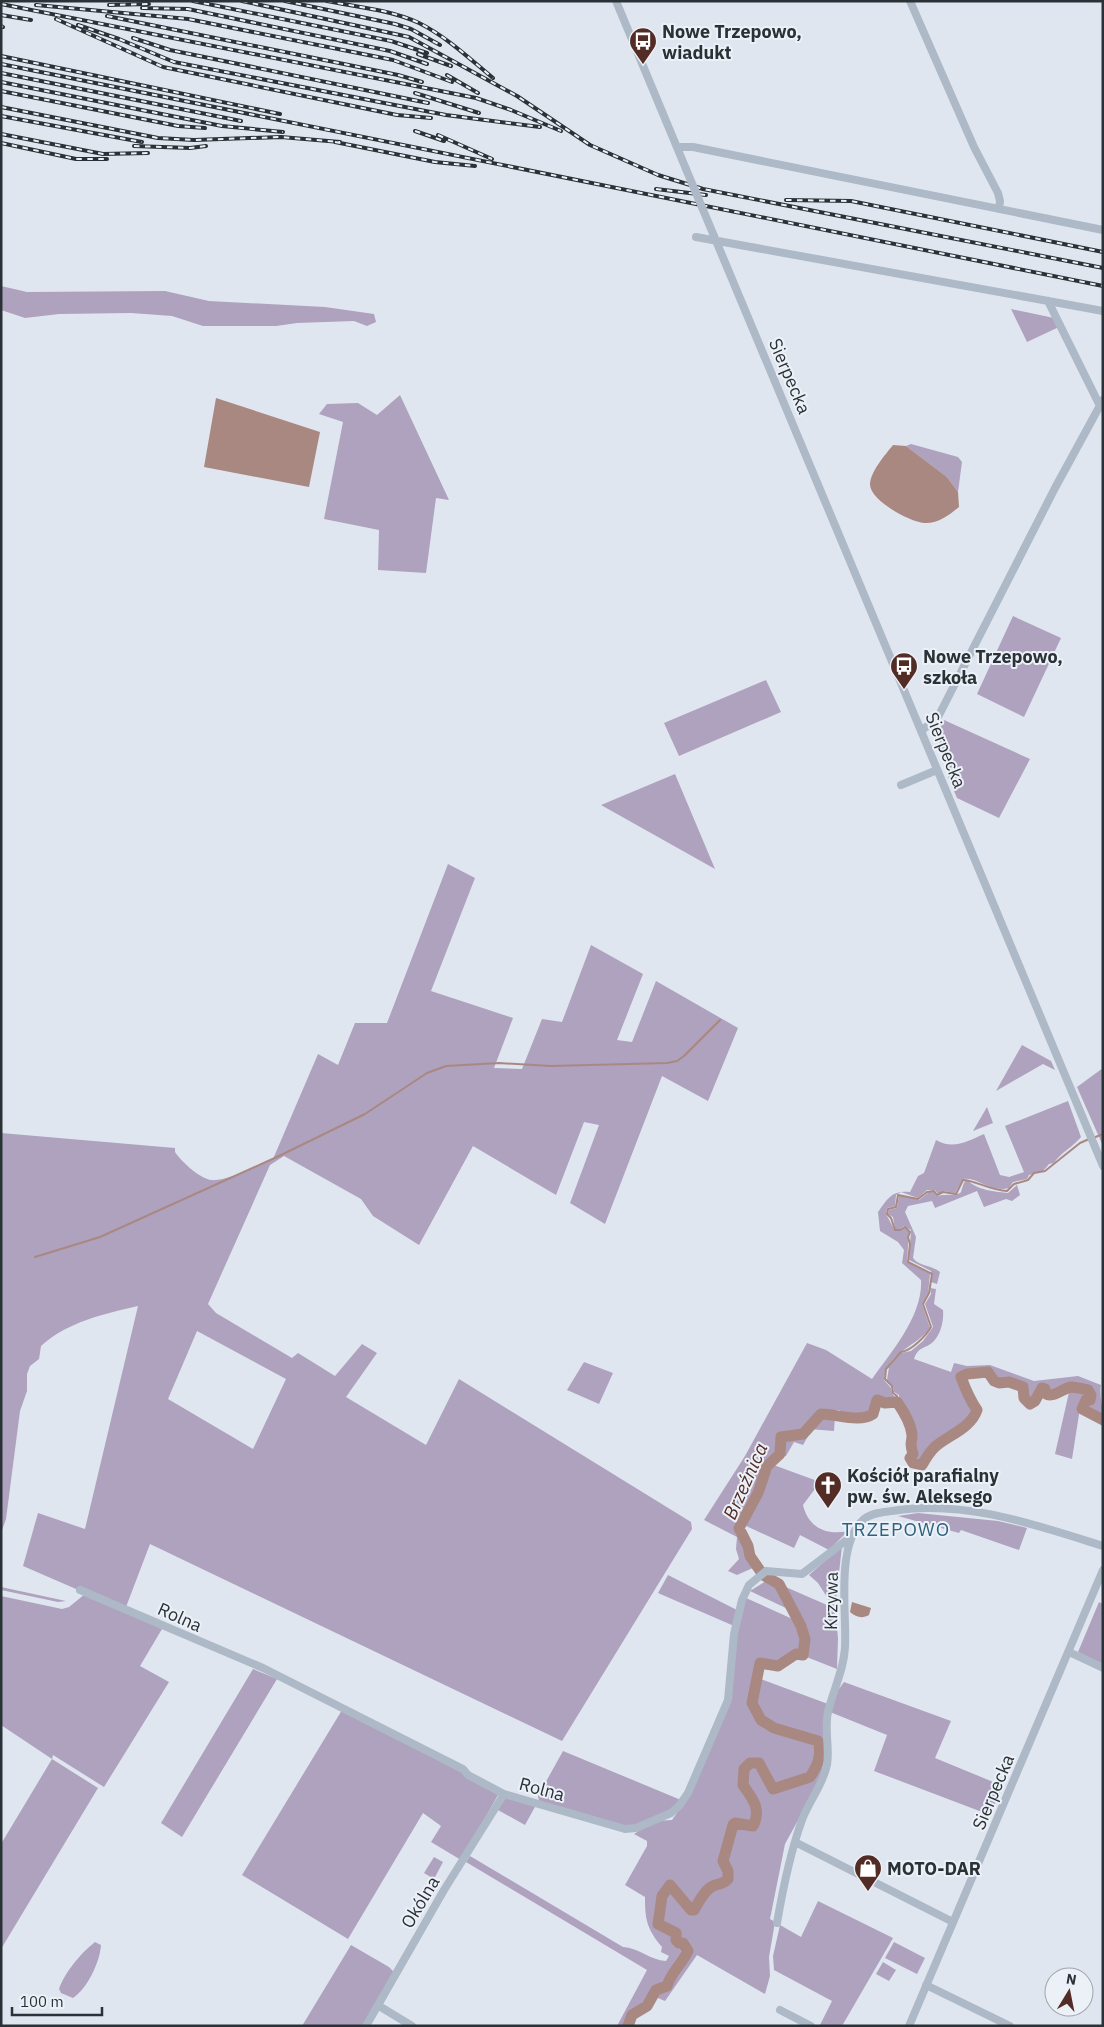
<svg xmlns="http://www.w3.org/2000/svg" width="1104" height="2027" font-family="'IBM Plex Sans',sans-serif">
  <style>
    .green { fill: #aea2be; fill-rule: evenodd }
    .water { fill: #aa8882 }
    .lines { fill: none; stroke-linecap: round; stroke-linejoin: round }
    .stream { stroke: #aa8882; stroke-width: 2 }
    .river { stroke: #aa8882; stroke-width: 11 }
    .minor { stroke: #adb9c7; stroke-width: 8 }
    .rail-casing { stroke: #2b3237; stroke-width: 4 }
    .rail { stroke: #ecf1f8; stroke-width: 2; stroke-dasharray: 5.5; stroke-linecap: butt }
    .minor-bridge { stroke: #adb9c7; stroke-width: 8 }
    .labels { text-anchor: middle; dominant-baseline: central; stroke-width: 4; stroke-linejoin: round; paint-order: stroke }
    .poi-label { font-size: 18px; font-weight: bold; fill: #2b3237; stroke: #ecf1f8; text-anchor: start }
    .street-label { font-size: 18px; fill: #2b3237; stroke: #ecf1f8 }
    .water-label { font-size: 19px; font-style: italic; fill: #532c25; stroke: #ecf1f8 }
    .neighbourhood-label { font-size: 19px; letter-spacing: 1px; fill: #2e627c; stroke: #ecf1f8 }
  </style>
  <rect width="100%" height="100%" fill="#e0e6f0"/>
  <!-- green -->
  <path class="green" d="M 1,286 L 27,292 L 165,291 L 209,301 L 325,307 L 374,314 L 376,322 L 367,326 L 354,321 L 297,323 L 276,326 L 203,326 L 172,316 L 131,313 L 59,314 L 25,318 L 1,310 Z
    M 1011,309 L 1054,318 L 1059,327 L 1027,342 Z
    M 400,395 L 449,500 L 436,498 L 426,573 L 378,570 L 379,530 L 324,519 L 343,422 L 319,414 L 327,404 L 358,403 L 377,415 Z
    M 911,444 L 958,457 L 962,462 L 958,492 L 947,477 L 906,446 Z
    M 1013,616 L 1061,638 L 1024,717 L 977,694 Z
    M 766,680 L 781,712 L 679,756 L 664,723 Z
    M 944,720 L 1030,759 L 999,818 L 957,798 L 948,777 L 950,769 C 943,753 933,737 944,720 Z
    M 675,774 L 715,869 L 601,805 Z
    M 448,864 L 475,878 L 431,991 L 513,1018 L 494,1068 L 522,1069 L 542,1019 L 562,1022 L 591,945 L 643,974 L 617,1040 L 632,1042 L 656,981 L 738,1028 L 708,1101 L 662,1076 L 605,1224 L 570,1203 L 599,1125 L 584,1122 L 556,1195 L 473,1146 L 419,1245 L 373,1216 L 361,1199 L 284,1156 L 270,1165 L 208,1304 L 216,1313 L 292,1358 L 298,1353 L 335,1376 L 362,1344 L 377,1353 L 346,1397 L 426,1445 L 459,1379 L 691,1522 L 692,1529 L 562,1741 L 150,1544 L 126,1607 L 80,1586 L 76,1589 L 23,1566 L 38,1513 L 85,1529 L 138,1306 C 104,1314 67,1322 41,1346 L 39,1359 L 30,1366 L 27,1374 L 27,1391 L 20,1411 L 6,1519 L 1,1533 L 1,1133 L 175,1148 L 175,1152 C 181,1161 199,1178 211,1180 C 226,1182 258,1165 273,1159 L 318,1054 L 338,1065 L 355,1023 L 387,1023 ZM 197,1331 L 286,1379 L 253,1449 L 168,1399 Z
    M 1022,1045 L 1051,1061 L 1055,1070 L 1043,1064 L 996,1091 Z
    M 1103,1068 L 1103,1146 L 1077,1087 Z
    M 1068,1101 L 1081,1137 C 1075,1145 1058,1155 1054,1163 L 1049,1164 L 1043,1171 L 1029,1175 L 1027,1179 L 1013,1182 L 1009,1188 C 990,1193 977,1176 963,1179 L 955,1193 L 944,1191 L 938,1194 L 935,1190 L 927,1190 L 918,1198 L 901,1192 L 896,1195 L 895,1206 L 887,1208 L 886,1214 L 895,1231 L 905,1228 L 909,1232 L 907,1262 L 930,1274 L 928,1293 L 922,1304 L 930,1328 C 915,1348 887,1352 884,1380 L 891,1388 L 893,1395 L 896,1397 L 896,1400 L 887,1402 L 877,1398 L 873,1404 L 872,1413 L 848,1418 L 839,1410 L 820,1412 L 802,1433 L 782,1434 L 777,1436 L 779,1454 C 760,1463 754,1508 737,1526 L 748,1555 L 755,1567 L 737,1575 L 728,1571 L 739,1559 L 736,1549 L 737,1537 L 704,1520 L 745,1456 L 807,1343 L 826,1350 L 872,1379 C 891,1352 923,1316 921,1280 L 902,1263 L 904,1250 L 898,1242 L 880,1231 L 878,1212 C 888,1198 892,1190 910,1192 L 918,1176 L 924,1173 L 936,1140 C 953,1150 968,1141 984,1134 L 1000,1175 L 1009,1177 L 1024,1172 L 1005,1126 Z
    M 987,1107 L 993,1123 L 973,1131 Z
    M 968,1180 C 975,1190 997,1192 1008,1193 L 1017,1185 L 1020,1195 L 1012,1201 L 1006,1199 L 984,1207 L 977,1191 L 935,1208 L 932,1201 L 908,1206 L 905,1212 L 916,1237 L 913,1258 C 920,1267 932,1265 940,1272 L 937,1284 L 931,1282 L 931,1271 L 909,1260 L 911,1230 L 904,1226 L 900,1229 L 895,1229 L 893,1217 L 888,1214 L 889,1210 L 897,1208 L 899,1195 L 919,1200 L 929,1192 L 934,1192 L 937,1196 C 942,1194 958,1196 961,1192 C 962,1189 963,1184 965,1181 Z
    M 930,1288 L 936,1289 L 934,1304 L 943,1310 C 944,1320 941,1333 934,1341 C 925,1350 919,1345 914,1359 L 951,1372 L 954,1363 L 967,1366 L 990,1365 L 1034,1381 L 1078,1376 L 1101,1385 C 1099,1395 1103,1407 1103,1418 L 1083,1409 L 1092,1396 L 1089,1389 L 1068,1386 L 1054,1394 L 1046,1394 L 1046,1389 L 1043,1387 L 1036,1394 L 1034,1400 L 1029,1402 L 1025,1398 L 1023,1386 L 1010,1380 L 999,1382 L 989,1371 L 967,1372 L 959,1378 C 964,1388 968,1401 976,1409 L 974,1414 L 952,1435 L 936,1445 L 923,1463 L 914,1462 L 912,1459 L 914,1453 C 910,1442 913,1433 910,1421 C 908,1412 900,1406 899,1395 L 894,1392 L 893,1386 L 887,1380 L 889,1367 L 901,1353 L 911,1351 L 923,1341 L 933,1327 L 925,1304 L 931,1294 Z
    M 584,1362 L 613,1373 L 599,1404 L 567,1390 Z
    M 1070,1388 L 1086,1391 L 1090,1395 L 1080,1408 L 1072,1459 L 1055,1454 Z
    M 822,1415 L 835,1416 L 834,1431 L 809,1429 Z
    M 806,1433 L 808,1436 L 803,1445 L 794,1442 L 786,1456 L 781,1455 L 783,1438 L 789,1435 L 803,1436 Z
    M 771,1464 L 820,1482 L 803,1505 C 808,1527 826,1536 848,1531 L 829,1550 L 800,1535 L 794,1548 L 744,1525 L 762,1494 L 767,1469 Z
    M 918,1513 L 998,1521 L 1027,1528 L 1019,1550 L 961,1530 L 959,1533 L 898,1516 Z
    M 842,1546 L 835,1609 L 838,1638 L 837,1669 L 804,1656 L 807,1639 L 781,1585 L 834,1608 L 818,1583 L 809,1575 Z
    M 668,1575 L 737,1610 L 734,1626 L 658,1593 Z
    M 766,1581 L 777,1584 L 790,1610 L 750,1591 Z
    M 1,1587 L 66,1601 L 58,1602 L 1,1590 Z
    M 85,1594 L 162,1629 L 140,1666 L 169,1682 L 104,1787 L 53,1755 L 52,1759 L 98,1788 L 1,1949 L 1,1844 L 52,1759 L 1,1725 L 1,1596 L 62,1609 L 69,1607 Z
    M 746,1598 L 797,1621 L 804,1640 L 802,1653 L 794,1653 L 778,1664 L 759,1662 C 759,1676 751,1689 750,1703 C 750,1725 799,1738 816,1742 C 822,1756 816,1764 808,1776 L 774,1788 L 766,1769 L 759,1762 L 751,1762 L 743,1768 L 742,1787 C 753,1798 759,1810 752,1825 L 735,1822 L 729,1832 L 721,1861 L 727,1875 L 727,1879 L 724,1882 L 706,1889 L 692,1909 L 677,1890 L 668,1884 L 661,1895 L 657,1925 L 674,1934 L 675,1940 L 682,1944 L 687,1951 C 680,1963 670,1972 666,1985 L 655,1989 L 646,2005 L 631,2014 L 626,2026 L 617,2026 L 647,1970 L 466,1862 L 470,1856 L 623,1947 C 639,1948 650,1960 666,1961 L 669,1956 L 661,1952 L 662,1947 C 647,1929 645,1920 645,1897 L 625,1885 L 647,1846 L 647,1841 L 634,1834 L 655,1821 L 672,1820 L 685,1801 L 727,1707 L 737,1628 Z
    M 1099,1602 L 1103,1604 L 1103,1664 L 1078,1652 Z
    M 253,1669 L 277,1679 L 182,1837 L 161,1823 Z
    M 758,1678 L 828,1704 L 826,1753 L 819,1782 L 785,1844 L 770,1919 L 775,1922 L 769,1957 L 770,1976 L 765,1994 L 697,1955 L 665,2001 L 653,1996 L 657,1991 L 668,1987 C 672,1972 684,1966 689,1951 L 684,1942 L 679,1942 L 677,1932 L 659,1923 L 663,1894 L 671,1887 L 693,1912 L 712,1888 L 725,1885 C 733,1875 726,1872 724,1862 L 730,1832 L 736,1824 L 746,1827 L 755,1825 C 764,1802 750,1799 743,1781 L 746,1770 L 751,1765 L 760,1766 L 770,1788 L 773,1790 L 812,1778 C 822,1767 823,1752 819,1739 C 787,1734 739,1720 758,1678 Z
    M 844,1682 L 951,1721 L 935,1758 L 1003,1786 L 990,1815 L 874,1771 L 887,1735 L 830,1712 L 836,1693 Z
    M 342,1710 L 495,1790 L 498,1795 L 461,1860 L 431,1842 L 441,1826 L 423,1813 L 348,1939 L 242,1875 Z
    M 563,1751 L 681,1800 C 669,1816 640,1827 621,1827 L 539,1801 L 538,1796 Z
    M 508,1797 L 536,1805 L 525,1825 L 498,1810 L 503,1799 Z
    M 434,1857 L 443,1862 L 434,1879 L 424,1873 Z
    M 818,1901 L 893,1938 L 842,2026 L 820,2025 L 832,2001 L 774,1970 L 773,1956 L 780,1925 L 801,1937 Z
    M 95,1942 L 101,1945 C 100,1962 87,1989 73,1998 L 61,1993 L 59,1989 C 65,1972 81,1953 95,1942 Z
    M 894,1942 L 925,1958 L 917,1974 L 885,1958 Z
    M 351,1945 L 389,1967 L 394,1972 L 392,1976 L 362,2026 L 302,2026 Z
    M 883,1962 L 896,1970 L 889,1981 L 876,1974 Z"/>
  <!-- water -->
  <path class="water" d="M 216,398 L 320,432 L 309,487 L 204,467 Z
    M 893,445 L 906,446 L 947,477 L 958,492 L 959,507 C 949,515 938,524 924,523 C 910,522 871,501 870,485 C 870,472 885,455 893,445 Z
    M 852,1602 L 871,1608 L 869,1615 C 862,1619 856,1617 850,1612 Z"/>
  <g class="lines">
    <!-- stream -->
    <path class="stream" d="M 1093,1138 L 1103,1134
      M 35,1257 L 100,1237 L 279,1156 L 365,1114 L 427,1073 L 446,1066 L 499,1063 L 551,1066 L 667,1063 L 677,1061 L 684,1056 L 720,1020
      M 897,1402 L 897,1396 L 893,1393 L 892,1386 L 885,1379 L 886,1369 L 901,1352 C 911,1351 926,1336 931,1327 L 923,1304 L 929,1293 L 932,1274 L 908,1262 L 910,1244 L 908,1237 L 910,1232 L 905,1227 L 900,1230 L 895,1230 L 891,1218 L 887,1214 L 888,1209 L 896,1207 L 898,1195 L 918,1199 L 927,1192 L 934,1191 L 937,1195 L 943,1192 L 956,1194 L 963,1180 C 971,1179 992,1191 1007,1191 L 1014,1184 L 1028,1180 L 1034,1173 L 1045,1171 L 1080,1143 L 1089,1139"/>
    <!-- river -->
    <path class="river" d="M 628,2026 L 632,2015 L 647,2006 L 656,1990 L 667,1986 C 671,1972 682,1964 688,1951 L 683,1943 L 679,1943 L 676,1940 L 676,1933 L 658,1924 L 662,1896 L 670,1885 L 691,1910 L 694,1910 C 699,1902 704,1890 713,1886 C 719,1883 723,1885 728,1879 L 728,1871 L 723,1861 L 733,1825 L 735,1823 L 753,1826 C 762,1809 752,1798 743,1785 L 744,1769 L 750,1763 L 759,1763 L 773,1789 L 810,1777 C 818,1765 822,1755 818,1741 L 774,1728 L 761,1720 L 752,1703 L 760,1663 L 778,1666 L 796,1654 L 803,1655 L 805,1639 L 801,1626 L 779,1584 L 763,1575 L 750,1556 L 748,1546 L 739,1528 L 758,1493 L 767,1466 L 780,1454 L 781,1437 L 803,1434 L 821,1414 C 836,1414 860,1423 873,1414 L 877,1400 L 885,1403 L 897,1402 C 904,1412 911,1423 912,1435 C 912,1445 909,1442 913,1454 L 910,1458 L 913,1463 L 922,1465 C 926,1458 930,1451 936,1446 C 949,1435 971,1428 977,1410 C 970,1400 965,1388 961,1377 L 967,1374 L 988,1372 L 994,1381 L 999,1383 L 1009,1382 L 1023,1387 L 1024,1398 L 1030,1404 L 1035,1401 L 1042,1388 L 1045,1389 L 1044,1393 C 1053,1399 1061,1389 1071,1387 C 1076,1387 1082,1389 1088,1390 L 1091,1395 L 1090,1400 L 1086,1400 L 1082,1409 L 1103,1420"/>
    <!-- minor -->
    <path class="minor" d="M 616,1 L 686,169
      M 910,1 L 974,147 L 998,193 L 1000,201 L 999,209
      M 677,147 L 693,147 L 1103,230
      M 714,236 L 1103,1166
      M 696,237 L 1103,311
      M 1048,301 L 1099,404
      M 922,730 L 937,719 L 1055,488 L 1103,400
      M 901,785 L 937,770
      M 80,1590 L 263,1668 L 463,1769 L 468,1775 L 504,1794 L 625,1829 L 636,1828 L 671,1813 L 679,1806 L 688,1793 L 728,1700 L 734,1634 L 742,1600 L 749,1585 L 766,1571 L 802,1574 L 852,1536
      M 1069,1652 L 1103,1668
      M 795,1842 L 953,1922
      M 777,1923 C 783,1888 790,1853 802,1820 C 809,1801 823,1785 827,1765 C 830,1748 824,1730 828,1712 C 833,1690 844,1670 845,1647 C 847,1613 835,1544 864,1519 C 872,1513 883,1512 892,1511 C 963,1499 1036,1525 1103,1546
      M 926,1985 L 1010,2026
      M 379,2006 L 412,2026
      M 780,2010 L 811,2026
      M 366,2026 L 444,1890 L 504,1794
      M 909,2026 L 1103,1570"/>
    <!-- rail casing -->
    <g class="rail-casing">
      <path id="rail" d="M 193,1 L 391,41 L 427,53
        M 242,1 L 409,37 L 517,96 L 590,145 L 658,175 L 703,189 L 1103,268
        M 285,1 L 395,24 L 411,29 L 440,45
        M 327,1 C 357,7 392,10 419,23 C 447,37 470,59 493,78
        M 1,4 L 476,98 L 511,110 L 561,131
        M 36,5 L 188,19 L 393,60 L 452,82
        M 109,5 L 149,4
        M 142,8 L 188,9 L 390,51 L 427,64
        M 1,15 L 31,20
        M 107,16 L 398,75 L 422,82
        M 56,19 L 163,67 L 397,115 L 431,118
        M 78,25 L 119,39 L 174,62 L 446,115 L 540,127
        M 1,26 L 3,27
        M 133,38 L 170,50 L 428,103
        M 418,54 L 451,66
        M 1,56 L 280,114
        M 1,64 L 1103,286
        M 1,73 L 241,121
        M 447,75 L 478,93
        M 1,82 L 222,126 L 283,132
        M 1,91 L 178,126 L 205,128
        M 415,93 L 479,113
        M 1,107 L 158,138 L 194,140 L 281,137 L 340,142
        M 1,116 L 142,142
        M 415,131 L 444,141
        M 1,134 L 103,154 L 148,153
        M 438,135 L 492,159
        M 335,142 L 435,162 L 475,166
        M 1,143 L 76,159 L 107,159
        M 134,146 L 190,148 L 206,146
        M 656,189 L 706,195
        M 786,200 L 851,201 L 1103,252"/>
    </g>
    <!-- rail -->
    <use href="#rail" class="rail"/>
    <!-- minor-bridge -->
    <path class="minor-bridge" d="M 686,169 L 714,236"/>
  </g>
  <!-- icons -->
  <defs>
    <g id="bus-pin" transform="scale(1.4375)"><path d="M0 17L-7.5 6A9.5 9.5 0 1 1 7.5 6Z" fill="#532c25" stroke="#ecf1f8"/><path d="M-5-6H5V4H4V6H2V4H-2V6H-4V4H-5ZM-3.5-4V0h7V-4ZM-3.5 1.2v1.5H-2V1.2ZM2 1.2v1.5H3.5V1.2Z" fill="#fff"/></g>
    <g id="church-pin" transform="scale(1.4375)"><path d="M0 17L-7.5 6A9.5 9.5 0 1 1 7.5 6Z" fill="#532c25" stroke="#ecf1f8"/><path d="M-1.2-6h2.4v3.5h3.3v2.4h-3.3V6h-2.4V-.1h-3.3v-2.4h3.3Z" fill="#fff"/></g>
    <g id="shop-pin" transform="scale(1.4375)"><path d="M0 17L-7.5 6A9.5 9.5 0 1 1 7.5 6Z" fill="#532c25" stroke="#ecf1f8"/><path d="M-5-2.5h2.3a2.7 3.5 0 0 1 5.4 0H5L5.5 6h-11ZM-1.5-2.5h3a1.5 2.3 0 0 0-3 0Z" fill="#fff"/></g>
  </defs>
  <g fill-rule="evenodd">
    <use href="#bus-pin" x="643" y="41"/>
    <use href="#bus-pin" x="904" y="666"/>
    <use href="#church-pin" x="828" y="1485"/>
    <use href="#shop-pin" x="868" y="1868"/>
  </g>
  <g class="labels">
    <!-- poi labels -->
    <g class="poi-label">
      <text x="662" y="31">Nowe Trzepowo,<tspan x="662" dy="21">wiadukt</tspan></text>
      <text x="923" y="656">Nowe Trzepowo,<tspan x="923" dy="21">szkoła</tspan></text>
      <text x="847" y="1475">Kościół parafialny<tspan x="847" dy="21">pw. św. Aleksego</tspan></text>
      <text x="887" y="1868">MOTO-DAR</text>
    </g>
    <!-- street labels -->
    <g class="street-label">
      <text transform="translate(790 376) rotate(67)">Sierpecka</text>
      <text transform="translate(946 750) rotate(68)">Sierpecka</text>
      <text transform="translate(831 1601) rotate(-89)">Krzywa</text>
      <text transform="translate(180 1617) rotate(24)">Rolna</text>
      <text transform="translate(542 1789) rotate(15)">Rolna</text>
      <text transform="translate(993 1792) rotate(-67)">Sierpecka</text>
      <text transform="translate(420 1902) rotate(-59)">Okólna</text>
    </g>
    <!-- water labels -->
    <g class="water-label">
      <text transform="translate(745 1481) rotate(-66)">Brzeźnica</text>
    </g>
    <!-- neighbourhood labels -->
    <g class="neighbourhood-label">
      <text x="896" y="1529">TRZEPOWO</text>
    </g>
  </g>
  <!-- border -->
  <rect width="1104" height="2027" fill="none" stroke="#2b3237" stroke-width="5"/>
  <!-- north arrow -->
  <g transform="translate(1069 1992) rotate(10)"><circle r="24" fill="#ecf1f8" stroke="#9fa5ab"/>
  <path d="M0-4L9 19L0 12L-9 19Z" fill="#532c25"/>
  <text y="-8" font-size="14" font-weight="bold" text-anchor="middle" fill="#2b3237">N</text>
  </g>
  <!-- scale -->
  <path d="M12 2007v8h90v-8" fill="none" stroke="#2b3237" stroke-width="2.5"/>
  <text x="20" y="2007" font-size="15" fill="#2b3237" stroke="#ecf1f8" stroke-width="4" paint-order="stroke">100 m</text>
</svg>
